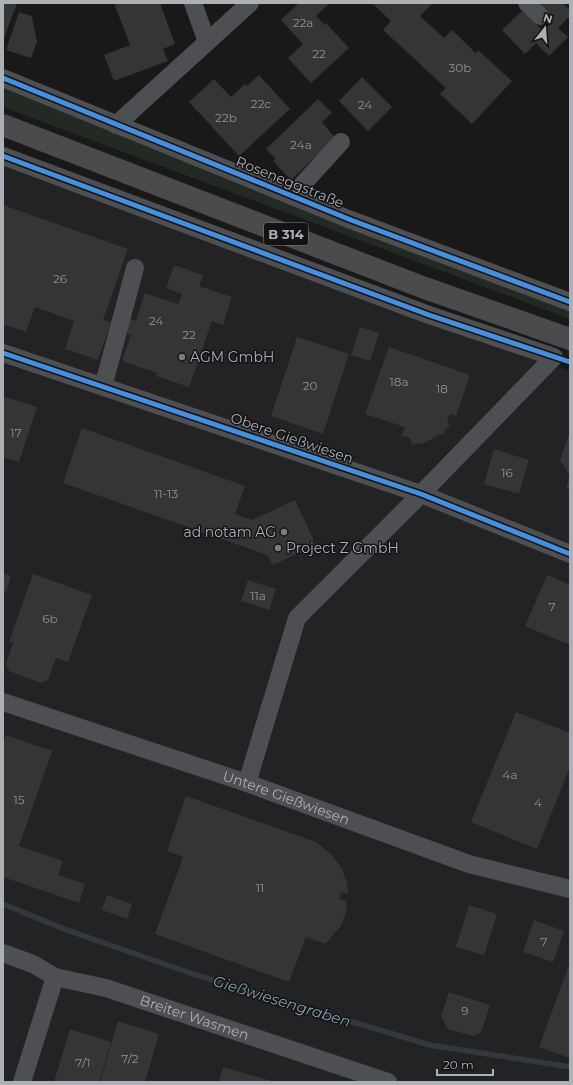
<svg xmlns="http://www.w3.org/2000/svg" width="573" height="1085" font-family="Montserrat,sans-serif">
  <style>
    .built { fill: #232325 }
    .green { fill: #232923 }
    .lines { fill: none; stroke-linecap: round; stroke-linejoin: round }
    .stream { stroke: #32393d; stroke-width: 5.5 }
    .building { fill: #353536 }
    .minor { stroke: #4e4f52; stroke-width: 18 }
    .major { stroke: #4b4b4d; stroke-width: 22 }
    .cycleway-casing { stroke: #131315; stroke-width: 8 }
    .cycleway { stroke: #468fdf; stroke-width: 5 }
    .poi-dot { fill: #797c80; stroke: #131315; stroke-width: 1.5 }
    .labels { text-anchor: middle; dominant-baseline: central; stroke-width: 3; stroke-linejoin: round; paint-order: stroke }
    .number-label { font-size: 12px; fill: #8e9298 }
    .shield { fill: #131315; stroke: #7e8287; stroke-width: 1 }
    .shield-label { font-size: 13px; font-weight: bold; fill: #acb1b8 }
    .street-label { font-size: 14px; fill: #acb1b8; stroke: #131315 }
    .poi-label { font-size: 14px; fill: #acb1b8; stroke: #131315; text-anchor: start }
    .water-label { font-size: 15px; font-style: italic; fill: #88a0ae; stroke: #131315 }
  </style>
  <rect width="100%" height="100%" fill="#191919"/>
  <!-- built -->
  <path class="built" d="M 3,166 L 288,268 L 476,340 L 570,371 L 570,1082 L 3,1082 Z"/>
  <!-- green -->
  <path class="green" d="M 3,78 L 570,302 L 570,319 L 3,107 Z"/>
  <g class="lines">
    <!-- stream -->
    <path class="stream" d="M 3,904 L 64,929 L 193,974 L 430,1045 L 570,1067"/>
  </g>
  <!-- building -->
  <path class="building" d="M 3,3 L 17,3 L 3,41 Z
    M 114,3 L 160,3 L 175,44 L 163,49 L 168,61 L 114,81 L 104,55 L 130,45 Z
    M 299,3 L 330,3 L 316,16 L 325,25 L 326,23 L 349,48 L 311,83 L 288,58 L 303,44 L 281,20 Z
    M 372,3 L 433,3 L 420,16 L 444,38 L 452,30 L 476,53 L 478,50 L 512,81 L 472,124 L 440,94 L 446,88 L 383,30 L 391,21 Z
    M 544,3 L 563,3 L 570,10 L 570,16 L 558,28 L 568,37 L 549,56 L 536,43 L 525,54 L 502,30 L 522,11 L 543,31 L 553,22 L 539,8 Z
    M 19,12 L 32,16 L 37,42 L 31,58 L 6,50 Z
    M 259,75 L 290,109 L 239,156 L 189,102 L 214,79 L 231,97 L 245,84 L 247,86 Z
    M 362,77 L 392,107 L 368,131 L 339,101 Z
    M 318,99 L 332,113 L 322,122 L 335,138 L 291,180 L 273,161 L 276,159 L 266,149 Z
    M 3,205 L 128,249 L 103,320 L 111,322 L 98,360 L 65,349 L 74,321 L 35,307 L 26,332 L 3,324 Z
    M 174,265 L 203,275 L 199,286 L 232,297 L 223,325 L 212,321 L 189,387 L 156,376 L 157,373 L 122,361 L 131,335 L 125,333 L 130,319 L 136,321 L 145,293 L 178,304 L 182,294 L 166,288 Z
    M 360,327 L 379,333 L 370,361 L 351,355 Z
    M 297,337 L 349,354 L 323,434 L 271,416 Z
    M 389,347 L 470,375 L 456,416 L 450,414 L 447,422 L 450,427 L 444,430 L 445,432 L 420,445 L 419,442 L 412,446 L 410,438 L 401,436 L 405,427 L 365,414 Z
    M 3,396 L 37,407 L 19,462 L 3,457 Z
    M 82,428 L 245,486 L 235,514 L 252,520 L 295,500 L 316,545 L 273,565 L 267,555 L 63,483 Z
    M 570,431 L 570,489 L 566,488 L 570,476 L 560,460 Z
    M 494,449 L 529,460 L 519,494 L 484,484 Z
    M 3,573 L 11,576 L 6,592 L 3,591 Z
    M 33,574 L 92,595 L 68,662 L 56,658 L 48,680 L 41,683 L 9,671 L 6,664 L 13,643 L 9,642 Z
    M 547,575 L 570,585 L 570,645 L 525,626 Z
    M 248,580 L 276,589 L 269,610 L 241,601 Z
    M 516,712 L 570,733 L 570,767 L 537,849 L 471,822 Z
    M 6,735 L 52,751 L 19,846 L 63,861 L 58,875 L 85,884 L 79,903 L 3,877 L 3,745 Z
    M 186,796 L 316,842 L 332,855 L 341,867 L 347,882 L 348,894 L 341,892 L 339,899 L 346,901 L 347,910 L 341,926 L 325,944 L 306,937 L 289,982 L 155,934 L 183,857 L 167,851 Z
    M 107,895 L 132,904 L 127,919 L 102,910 Z
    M 469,905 L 497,914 L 484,955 L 456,947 Z
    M 534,920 L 564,931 L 553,962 L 523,952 Z
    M 570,962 L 570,1058 L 539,1047 Z
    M 449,992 L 490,1005 L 481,1033 L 473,1036 L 448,1029 L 441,1016 Z
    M 118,1021 L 159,1034 L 145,1082 L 100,1082 Z
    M 70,1029 L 111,1042 L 99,1082 L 54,1082 Z
    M 223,1067 L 275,1082 L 219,1082 Z"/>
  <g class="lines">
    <!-- minor -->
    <g class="minor">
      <path d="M 193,3 L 207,42"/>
      <path d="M 527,3 L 540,16"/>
      <path d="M 3,78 L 351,220 L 570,302"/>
      <path d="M 116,125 L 250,3"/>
      <path d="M 3,156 L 429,315 L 554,357 L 421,494 L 297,618 L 247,783"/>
      <path d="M 292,196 L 341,142"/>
      <path d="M 3,353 L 421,494 L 570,554"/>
      <path d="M 103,387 L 135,268"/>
      <path id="s1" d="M 3,702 L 247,783 L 469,864 L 570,889"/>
      <path id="s2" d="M 3,953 L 33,964 L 55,977 L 106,988 L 388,1082"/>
      <path d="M 22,1082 L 55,977"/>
    </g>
    <!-- major -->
    <path class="major" d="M 3,125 L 422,287 L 570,339"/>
    <!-- cycleway casing -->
    <g class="cycleway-casing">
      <path id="cycleway" d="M 3,78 L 351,220 L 570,302
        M 3,156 L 429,315 L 570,362
        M 3,353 L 421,494 L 570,554"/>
    </g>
    <!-- cycleway -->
    <use href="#cycleway" class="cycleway"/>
  </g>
  <!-- markers -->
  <g class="poi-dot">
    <circle cx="182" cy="357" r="4"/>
    <circle cx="284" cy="532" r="4"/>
    <circle cx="278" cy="548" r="4"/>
  </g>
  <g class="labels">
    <!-- number labels -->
    <g class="number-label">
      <text x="303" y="22">22a</text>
      <text x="319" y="53">22</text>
      <text x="460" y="67">30b</text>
      <text x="261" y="103">22c</text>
      <text x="365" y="104">24</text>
      <text x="226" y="117">22b</text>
      <text x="301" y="144">24a</text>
      <text x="60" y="278">26</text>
      <text x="156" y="320">24</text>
      <text x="189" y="334">22</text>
      <text x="399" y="381">18a</text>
      <text x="310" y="385">20</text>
      <text x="442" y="388">18</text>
      <text x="16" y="432">17</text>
      <text x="507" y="472">16</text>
      <text x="166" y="493">11-13</text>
      <text x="258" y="595">11a</text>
      <text x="552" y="606">7</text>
      <text x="50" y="618">6b</text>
      <text x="510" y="774">4a</text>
      <text x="19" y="799">15</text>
      <text x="538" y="802">4</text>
      <text x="260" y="887">11</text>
      <text x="544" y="941">7</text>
      <text x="465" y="1010">9</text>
      <text x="130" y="1058">7/2</text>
      <text x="83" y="1062">7/1</text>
    </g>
    <!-- shield labels -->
    <rect class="shield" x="264" y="223" width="44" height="22" rx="3"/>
    <g class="shield-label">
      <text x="286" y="234">B 314</text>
    </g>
    <!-- street labels -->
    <g class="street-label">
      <text transform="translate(290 182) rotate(22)">Roseneggstraße</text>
      <text transform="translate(292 438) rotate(19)">Obere Gießwiesen</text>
      <text stroke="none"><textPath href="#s1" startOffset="299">Untere Gießwiesen</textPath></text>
      <text stroke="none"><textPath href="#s2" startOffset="203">Breiter Wasmen</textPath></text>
    </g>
    <!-- poi labels -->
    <g class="poi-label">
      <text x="190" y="357">AGM GmbH</text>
      <text x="276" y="532" text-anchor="end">ad notam AG</text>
      <text x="286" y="548">Project Z GmbH</text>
    </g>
    <!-- water labels -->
    <g class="water-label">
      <text transform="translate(282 1001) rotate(17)">Gießwiesengraben</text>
    </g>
  </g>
  <!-- border -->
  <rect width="573" height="1085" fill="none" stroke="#acb1b8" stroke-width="8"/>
  <!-- north arrow -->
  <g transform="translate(545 28) rotate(17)" stroke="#131315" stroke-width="3" paint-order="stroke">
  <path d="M0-3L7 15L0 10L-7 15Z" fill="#acb1b8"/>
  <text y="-6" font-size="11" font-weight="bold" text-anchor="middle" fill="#acb1b8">N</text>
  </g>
  <!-- scale -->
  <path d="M437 1069v6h56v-6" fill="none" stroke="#acb1b8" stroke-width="2"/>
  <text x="443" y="1069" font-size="12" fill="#acb1b8" stroke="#131315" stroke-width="3" paint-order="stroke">20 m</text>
</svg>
